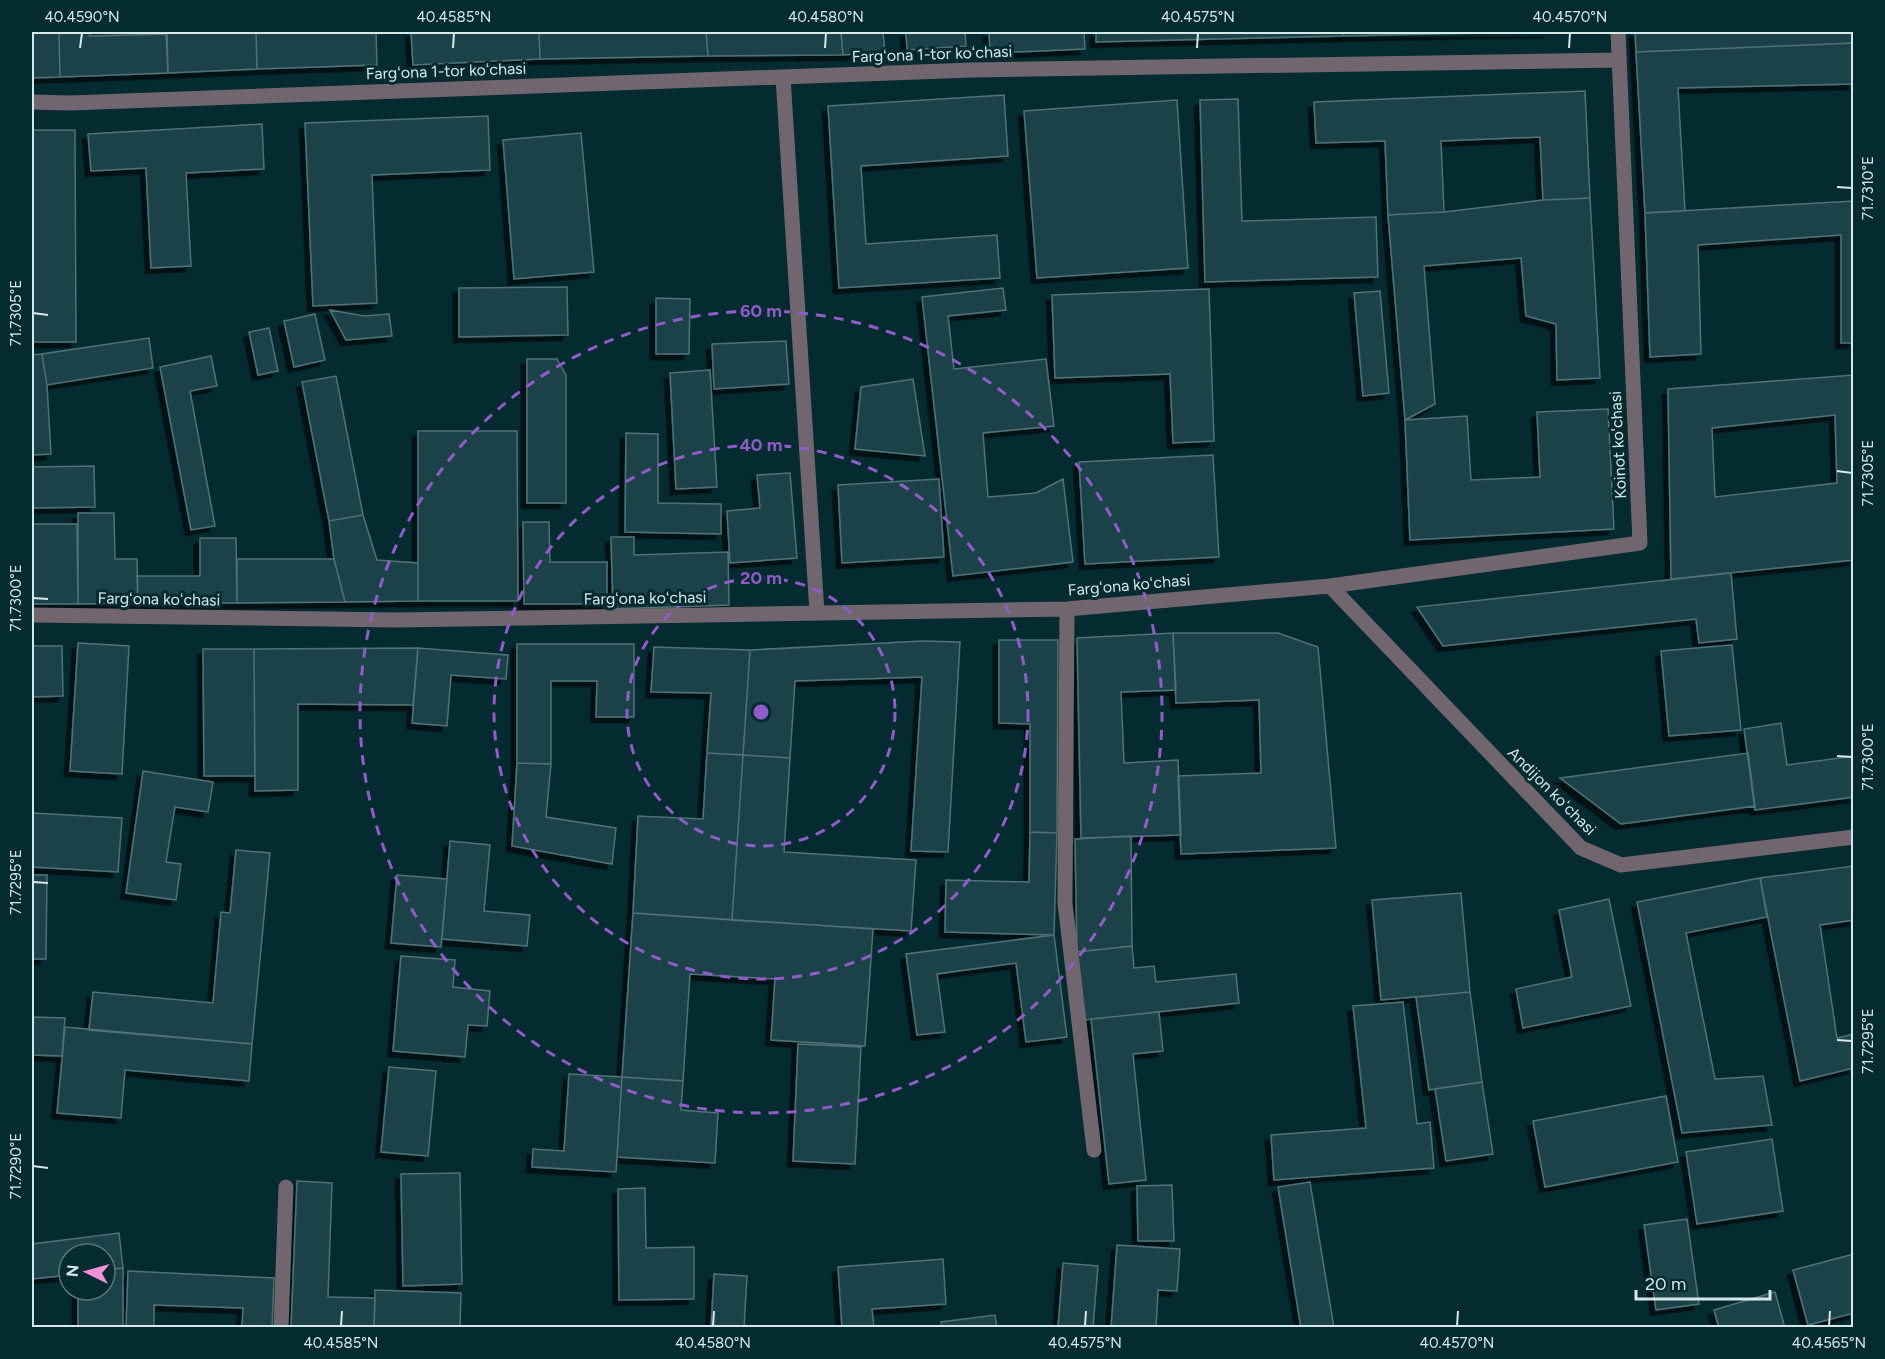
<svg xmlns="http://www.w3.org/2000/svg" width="1885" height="1359" font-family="Figtree,sans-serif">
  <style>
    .building { fill: #1f4348; stroke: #4e7278; stroke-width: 1.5; fill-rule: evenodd; filter: url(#shadow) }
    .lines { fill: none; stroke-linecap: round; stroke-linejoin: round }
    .minor { stroke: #72666e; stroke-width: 15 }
    .ticks { fill: none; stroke: #d4e8ea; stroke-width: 2 }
    .ring { fill: none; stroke: #915bca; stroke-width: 3; stroke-dasharray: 10 8 }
    .labels { text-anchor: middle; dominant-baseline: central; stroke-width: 6; stroke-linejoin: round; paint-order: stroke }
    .street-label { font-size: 16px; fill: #d4e8ea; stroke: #042b30 }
    .centre { fill: #915bca; stroke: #042b30; stroke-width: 3 }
    .ring-label { font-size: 18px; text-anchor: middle; font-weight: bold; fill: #915bca; stroke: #042b30; stroke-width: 6; stroke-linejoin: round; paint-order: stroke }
    .neatline { fill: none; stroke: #d4e8ea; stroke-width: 2 }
    .ticks-label { font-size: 15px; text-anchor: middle; fill: #d4e8ea }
  </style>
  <defs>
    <filter id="shadow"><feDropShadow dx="-5.5" dy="5.5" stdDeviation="0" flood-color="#0009"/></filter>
  </defs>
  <rect width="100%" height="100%" fill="#042b30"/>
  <!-- building -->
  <path class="building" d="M 32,32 L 59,32 L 60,77 L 32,78 Z
    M 59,32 L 89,32 L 90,36 L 167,34 L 168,73 L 60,77 Z
    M 166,32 L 256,32 L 257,69 L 168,73 Z
    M 256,32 L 376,32 L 377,65 L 257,69 Z
    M 411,32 L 539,32 L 540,59 L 413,65 Z
    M 539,32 L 706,32 L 708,56 L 540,59 Z
    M 706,32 L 841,32 L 843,55 L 708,56 Z
    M 841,32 L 883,32 L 885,52 L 843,55 Z
    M 906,32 L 965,32 L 966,46 L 907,50 Z
    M 989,32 L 1084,32 L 1085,49 L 990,53 Z
    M 1096,32 L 1343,32 L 1343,36 L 1096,42 Z
    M 1343,32 L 1435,32 L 1435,34 L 1343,36 Z
    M 1435,32 L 1549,32 L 1435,34 Z
    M 1635,32 L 1854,32 L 1854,43 L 1636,52 Z
    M 1854,43 L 1854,84 L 1678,88 L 1685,211 L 1645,213 L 1636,52 Z
    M 1585,91 L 1590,198 L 1543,200 L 1540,137 L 1441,141 L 1444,212 L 1388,215 L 1385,141 L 1316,143 L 1314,102 Z
    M 1004,95 L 1008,156 L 861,166 L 866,244 L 997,235 L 1000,278 L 839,288 L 828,106 Z
    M 1238,99 L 1242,221 L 1376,217 L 1378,277 L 1205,282 L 1200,100 Z
    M 1177,100 L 1188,268 L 1037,278 L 1024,111 Z
    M 488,116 L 490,170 L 372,175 L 377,303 L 313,306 L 305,123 Z
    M 262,124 L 264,169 L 186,173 L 191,266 L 151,268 L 146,168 L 91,171 L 88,134 Z
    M 32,130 L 75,130 L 76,342 L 32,342 Z
    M 581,133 L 594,272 L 514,279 L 503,140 Z
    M 1590,198 L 1600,378 L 1557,380 L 1556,324 L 1526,316 L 1521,258 L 1424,266 L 1435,404 L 1405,420 L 1388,215 L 1444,212 L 1543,200 Z
    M 1854,201 L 1854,343 L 1841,343 L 1841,235 L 1698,245 L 1701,354 L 1650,357 L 1645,213 Z
    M 567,287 L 568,335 L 459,337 L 459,288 Z
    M 1003,288 L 1006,310 L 948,316 L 954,369 L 1046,359 L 1054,426 L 983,433 L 988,497 L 1036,493 L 1063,479 L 1073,562 L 953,576 L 922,297 Z
    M 1209,289 L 1214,441 L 1173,443 L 1170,374 L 1055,378 L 1052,295 Z
    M 1380,291 L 1389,393 L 1363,396 L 1354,293 Z
    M 656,298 L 690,299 L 689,354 L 656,354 Z
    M 330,310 L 364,316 L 389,314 L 392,336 L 346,340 Z
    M 315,314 L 325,360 L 294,367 L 284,321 Z
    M 269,328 L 278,371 L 258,375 L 249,332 Z
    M 149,338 L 153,368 L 47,385 L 42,354 Z
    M 786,341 L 789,384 L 714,389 L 712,344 Z
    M 42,354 L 47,385 L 51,454 L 32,455 L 32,355 Z
    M 211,356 L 217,386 L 190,391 L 215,526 L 191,530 L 160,367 Z
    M 527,359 L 557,359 L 566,375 L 566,503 L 527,503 Z
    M 710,370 L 717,487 L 676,489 L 670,373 Z
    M 1854,375 L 1854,560 L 1671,579 L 1668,389 ZM 1835,415 L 1837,483 L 1715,497 L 1712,428 Z
    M 336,376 L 363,515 L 329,521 L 302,382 Z
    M 913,379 L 925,456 L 855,449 L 861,387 Z
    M 1608,409 L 1614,529 L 1410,540 L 1405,420 L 1467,416 L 1471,480 L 1540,477 L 1537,412 Z
    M 418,431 L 517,431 L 518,601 L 418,601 Z
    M 626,433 L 658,434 L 658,503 L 721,504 L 721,534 L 625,532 Z
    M 1213,455 L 1219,557 L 1085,564 L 1079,462 Z
    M 94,466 L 95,507 L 32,508 L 32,467 Z
    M 790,473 L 797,558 L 730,563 L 727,511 L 760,508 L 757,475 Z
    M 939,479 L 944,557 L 842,563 L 838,485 Z
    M 78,513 L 114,513 L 115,559 L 137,559 L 138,603 L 78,604 Z
    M 363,515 L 377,560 L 418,563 L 418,601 L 345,602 L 334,559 L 329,521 Z
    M 523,522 L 549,522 L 550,562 L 607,562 L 607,604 L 524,604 Z
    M 32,524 L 77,524 L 78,604 L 32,604 Z
    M 611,537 L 634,537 L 634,555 L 728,552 L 729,605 L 613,609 Z
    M 200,538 L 236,538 L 237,603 L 138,603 L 137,576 L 200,576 Z
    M 237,559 L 334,559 L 345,602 L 237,603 Z
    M 1731,573 L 1737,639 L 1699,643 L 1696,619 L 1443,646 L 1417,607 Z
    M 1173,633 L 1278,633 L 1318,647 L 1336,848 L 1181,854 L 1178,776 L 1261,773 L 1259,700 L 1176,703 Z
    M 1173,633 L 1176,690 L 1121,692 L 1124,763 L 1178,760 L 1181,835 L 1081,838 L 1077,638 Z
    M 999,640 L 1058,640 L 1057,833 L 1030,832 L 1030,724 L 999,723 Z
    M 923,641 L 960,642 L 948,852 L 911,851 L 922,677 L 795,681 L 790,758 L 743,755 L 750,650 Z
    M 78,643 L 129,646 L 122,774 L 70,771 Z
    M 517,644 L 634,644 L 634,717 L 596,717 L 597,681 L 551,681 L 551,764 L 517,763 Z
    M 1732,645 L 1741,730 L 1669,736 L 1661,651 Z
    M 32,646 L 62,646 L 63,696 L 32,697 Z
    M 654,647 L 750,650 L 743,755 L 707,753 L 711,693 L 651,692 Z
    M 418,648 L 413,705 L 298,704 L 298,790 L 255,791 L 254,649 Z
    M 418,648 L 508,655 L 506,679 L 451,675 L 447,726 L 412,723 Z
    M 203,649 L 254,649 L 255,776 L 204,776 Z
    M 1781,723 L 1787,765 L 1854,756 L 1854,797 L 1755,810 L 1744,729 Z
    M 707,753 L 743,755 L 732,920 L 633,913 L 638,816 L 703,819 Z
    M 1748,753 L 1755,806 L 1621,824 L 1560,778 Z
    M 743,755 L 790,758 L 784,852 L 916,860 L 911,931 L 732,920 Z
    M 517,763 L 551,764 L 546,817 L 616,828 L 612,864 L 512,846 Z
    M 143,771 L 213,782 L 208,812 L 175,807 L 166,862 L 181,864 L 176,900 L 126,893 Z
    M 32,813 L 122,818 L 118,872 L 32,867 Z
    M 1030,832 L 1057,833 L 1054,935 L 945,932 L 946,880 L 1029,882 Z
    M 1131,836 L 1132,946 L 1077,952 L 1075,839 Z
    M 450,841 L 490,845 L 484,911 L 530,915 L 527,946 L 442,939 Z
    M 236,850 L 270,853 L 252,1044 L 89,1030 L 93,992 L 213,1003 L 221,912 L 230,913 Z
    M 1854,866 L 1854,920 L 1820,925 L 1837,1038 L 1854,1034 L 1854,1068 L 1800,1081 L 1760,878 Z
    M 32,875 L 47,875 L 46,959 L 32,959 Z
    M 397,875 L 447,879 L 441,947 L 391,943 Z
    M 1760,878 L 1767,917 L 1686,933 L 1715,1079 L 1763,1076 L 1772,1125 L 1682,1133 L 1637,902 Z
    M 1461,893 L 1470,992 L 1381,1000 L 1372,900 Z
    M 1609,899 L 1631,1006 L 1523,1028 L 1516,989 L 1572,977 L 1559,910 Z
    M 633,913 L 873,929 L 865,1046 L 771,1040 L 775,979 L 690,974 L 683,1081 L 622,1077 Z
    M 1054,935 L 1067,1037 L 1026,1042 L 1016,963 L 937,974 L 945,1032 L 917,1035 L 906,954 Z
    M 1132,946 L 1134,968 L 1154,966 L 1156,982 L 1236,974 L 1239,1003 L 1084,1020 L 1077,952 Z
    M 401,956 L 455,960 L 453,987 L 490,991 L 487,1026 L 468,1025 L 465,1057 L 393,1051 Z
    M 1470,992 L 1482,1082 L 1429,1090 L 1416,997 Z
    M 1403,1002 L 1417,1124 L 1430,1122 L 1434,1168 L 1274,1180 L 1271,1135 L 1366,1128 L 1353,1006 Z
    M 1159,1012 L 1163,1051 L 1133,1054 L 1146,1180 L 1109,1184 L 1091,1019 Z
    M 32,1017 L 65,1018 L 62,1056 L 32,1055 Z
    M 65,1027 L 252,1044 L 249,1081 L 125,1070 L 121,1118 L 57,1113 Z
    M 798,1044 L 861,1047 L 855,1164 L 793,1161 Z
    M 389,1067 L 436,1071 L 428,1156 L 381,1152 Z
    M 569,1074 L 622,1077 L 616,1172 L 532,1167 L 533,1149 L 564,1151 Z
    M 622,1077 L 683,1081 L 681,1110 L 718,1113 L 715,1163 L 617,1157 Z
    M 1482,1082 L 1493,1154 L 1446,1161 L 1435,1089 Z
    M 1666,1096 L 1678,1162 L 1545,1187 L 1533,1121 Z
    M 1772,1139 L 1783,1211 L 1697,1224 L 1686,1152 Z
    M 460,1173 L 462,1284 L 403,1286 L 401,1174 Z
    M 297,1181 L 332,1183 L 328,1297 L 375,1298 L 374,1328 L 291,1328 Z
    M 1310,1182 L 1334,1328 L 1301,1328 L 1278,1187 Z
    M 1172,1185 L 1174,1241 L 1138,1241 L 1137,1186 Z
    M 645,1188 L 646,1248 L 694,1247 L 694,1299 L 619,1300 L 618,1189 Z
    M 1687,1219 L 1699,1304 L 1656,1310 L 1644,1225 Z
    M 119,1233 L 123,1268 L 105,1270 L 105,1254 L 69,1254 L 69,1275 L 32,1279 L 32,1244 Z
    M 1117,1245 L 1180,1249 L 1177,1291 L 1158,1290 L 1156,1328 L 1111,1328 Z
    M 1854,1254 L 1854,1313 L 1808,1325 L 1793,1270 Z
    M 943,1259 L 946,1304 L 872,1309 L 874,1328 L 842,1328 L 838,1267 Z
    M 1063,1263 L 1098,1266 L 1093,1328 L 1058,1328 Z
    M 123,1268 L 123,1328 L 75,1328 L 78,1327 L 78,1290 L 105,1290 L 105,1270 Z
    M 128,1271 L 274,1278 L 272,1328 L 242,1328 L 243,1308 L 154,1305 L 154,1328 L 126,1328 Z
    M 714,1274 L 747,1276 L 744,1328 L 711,1328 Z
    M 375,1290 L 461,1293 L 460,1328 L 374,1328 Z
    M 1775,1292 L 1785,1328 L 1719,1328 L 1714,1310 Z
    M 995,1315 L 997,1328 L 942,1328 L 941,1322 Z"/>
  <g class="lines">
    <!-- minor -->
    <path class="minor" d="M 783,77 L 817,613
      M 32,102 L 70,103 L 972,70 L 1618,60
      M 1330,586 L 1581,848 L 1621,865 L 1854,837
      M 1067,609 L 1065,903 L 1094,1150
      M 32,615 L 396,620 L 1067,609 L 1330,586 L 1640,543 L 1618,32
      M 281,1328 L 286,1187"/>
  </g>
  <!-- ticks -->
  <path class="ticks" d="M 80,48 L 82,33M 453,48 L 454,33M 825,48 L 826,33M 1197,48 L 1198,33M 1569,48 L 1570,33M 1837,187 L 1852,188M 33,313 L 48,315M 1837,471 L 1852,473M 33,598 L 48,599M 1837,756 L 1852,757M 33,882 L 48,883M 1837,1040 L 1852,1041M 33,1166 L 48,1168M 341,1326 L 342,1311M 713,1326 L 714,1311M 1085,1326 L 1086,1311M 1457,1326 L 1458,1311M 1829,1326 L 1830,1311"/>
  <!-- distance rings -->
  <g class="ring">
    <circle cx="761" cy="712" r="134"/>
    <circle cx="761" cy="712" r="267"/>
    <circle cx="761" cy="712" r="401"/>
  </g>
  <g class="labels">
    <!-- street labels -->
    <g class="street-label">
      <text transform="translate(932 54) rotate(-2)">Fargʻona 1-tor koʻchasi</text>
      <text transform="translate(446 71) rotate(-2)">Fargʻona 1-tor koʻchasi</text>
      <text transform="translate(1618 445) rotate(-93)">Koinot ko'chasi</text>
      <text transform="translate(1129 585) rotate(-5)">Fargʻona koʻchasi</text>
      <text transform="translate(645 598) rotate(-1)">Fargʻona koʻchasi</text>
      <text transform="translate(159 599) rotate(1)">Fargʻona koʻchasi</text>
      <text transform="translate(1552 791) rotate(45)">Andijon koʻchasi</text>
    </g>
  </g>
  <circle cx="761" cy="712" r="9" class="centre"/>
  <g class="ring-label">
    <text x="761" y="317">60 m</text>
    <text x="761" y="451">40 m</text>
    <text x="761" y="584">20 m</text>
  </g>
  <!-- border -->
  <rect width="1885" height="1359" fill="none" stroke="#042b30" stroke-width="66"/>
  <!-- north arrow -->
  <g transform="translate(87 1272) rotate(275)"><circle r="28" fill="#042b30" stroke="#57777a" stroke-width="1.5"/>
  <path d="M0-4.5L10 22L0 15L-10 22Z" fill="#f391d5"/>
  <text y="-9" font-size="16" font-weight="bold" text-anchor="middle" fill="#d4e8ea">N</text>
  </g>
  <!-- scale -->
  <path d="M1636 1290v9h134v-9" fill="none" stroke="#d4e8ea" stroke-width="3"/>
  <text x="1645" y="1290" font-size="18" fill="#d4e8ea" stroke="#042b30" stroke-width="4.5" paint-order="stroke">20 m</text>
  <rect x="33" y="33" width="1819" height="1293" class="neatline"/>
  <g class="ticks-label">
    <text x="82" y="22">40.4590°N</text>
    <text x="454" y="22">40.4585°N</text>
    <text x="826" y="22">40.4580°N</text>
    <text x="1198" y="22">40.4575°N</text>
    <text x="1570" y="22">40.4570°N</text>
    <text transform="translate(1868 188) rotate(-90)" y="5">71.7310°E</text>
    <text transform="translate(16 313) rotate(-90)" y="5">71.7305°E</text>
    <text transform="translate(1868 473) rotate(-90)" y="5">71.7305°E</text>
    <text transform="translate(16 598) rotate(-90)" y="5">71.7300°E</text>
    <text transform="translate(1868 757) rotate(-90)" y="5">71.7300°E</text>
    <text transform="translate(16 882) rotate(-90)" y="5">71.7295°E</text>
    <text transform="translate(1868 1041) rotate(-90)" y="5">71.7295°E</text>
    <text transform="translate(16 1166) rotate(-90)" y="5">71.7290°E</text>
    <text x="341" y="1348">40.4585°N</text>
    <text x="713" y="1348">40.4580°N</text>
    <text x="1085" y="1348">40.4575°N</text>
    <text x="1457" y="1348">40.4570°N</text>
    <text x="1829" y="1348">40.4565°N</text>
  </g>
</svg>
